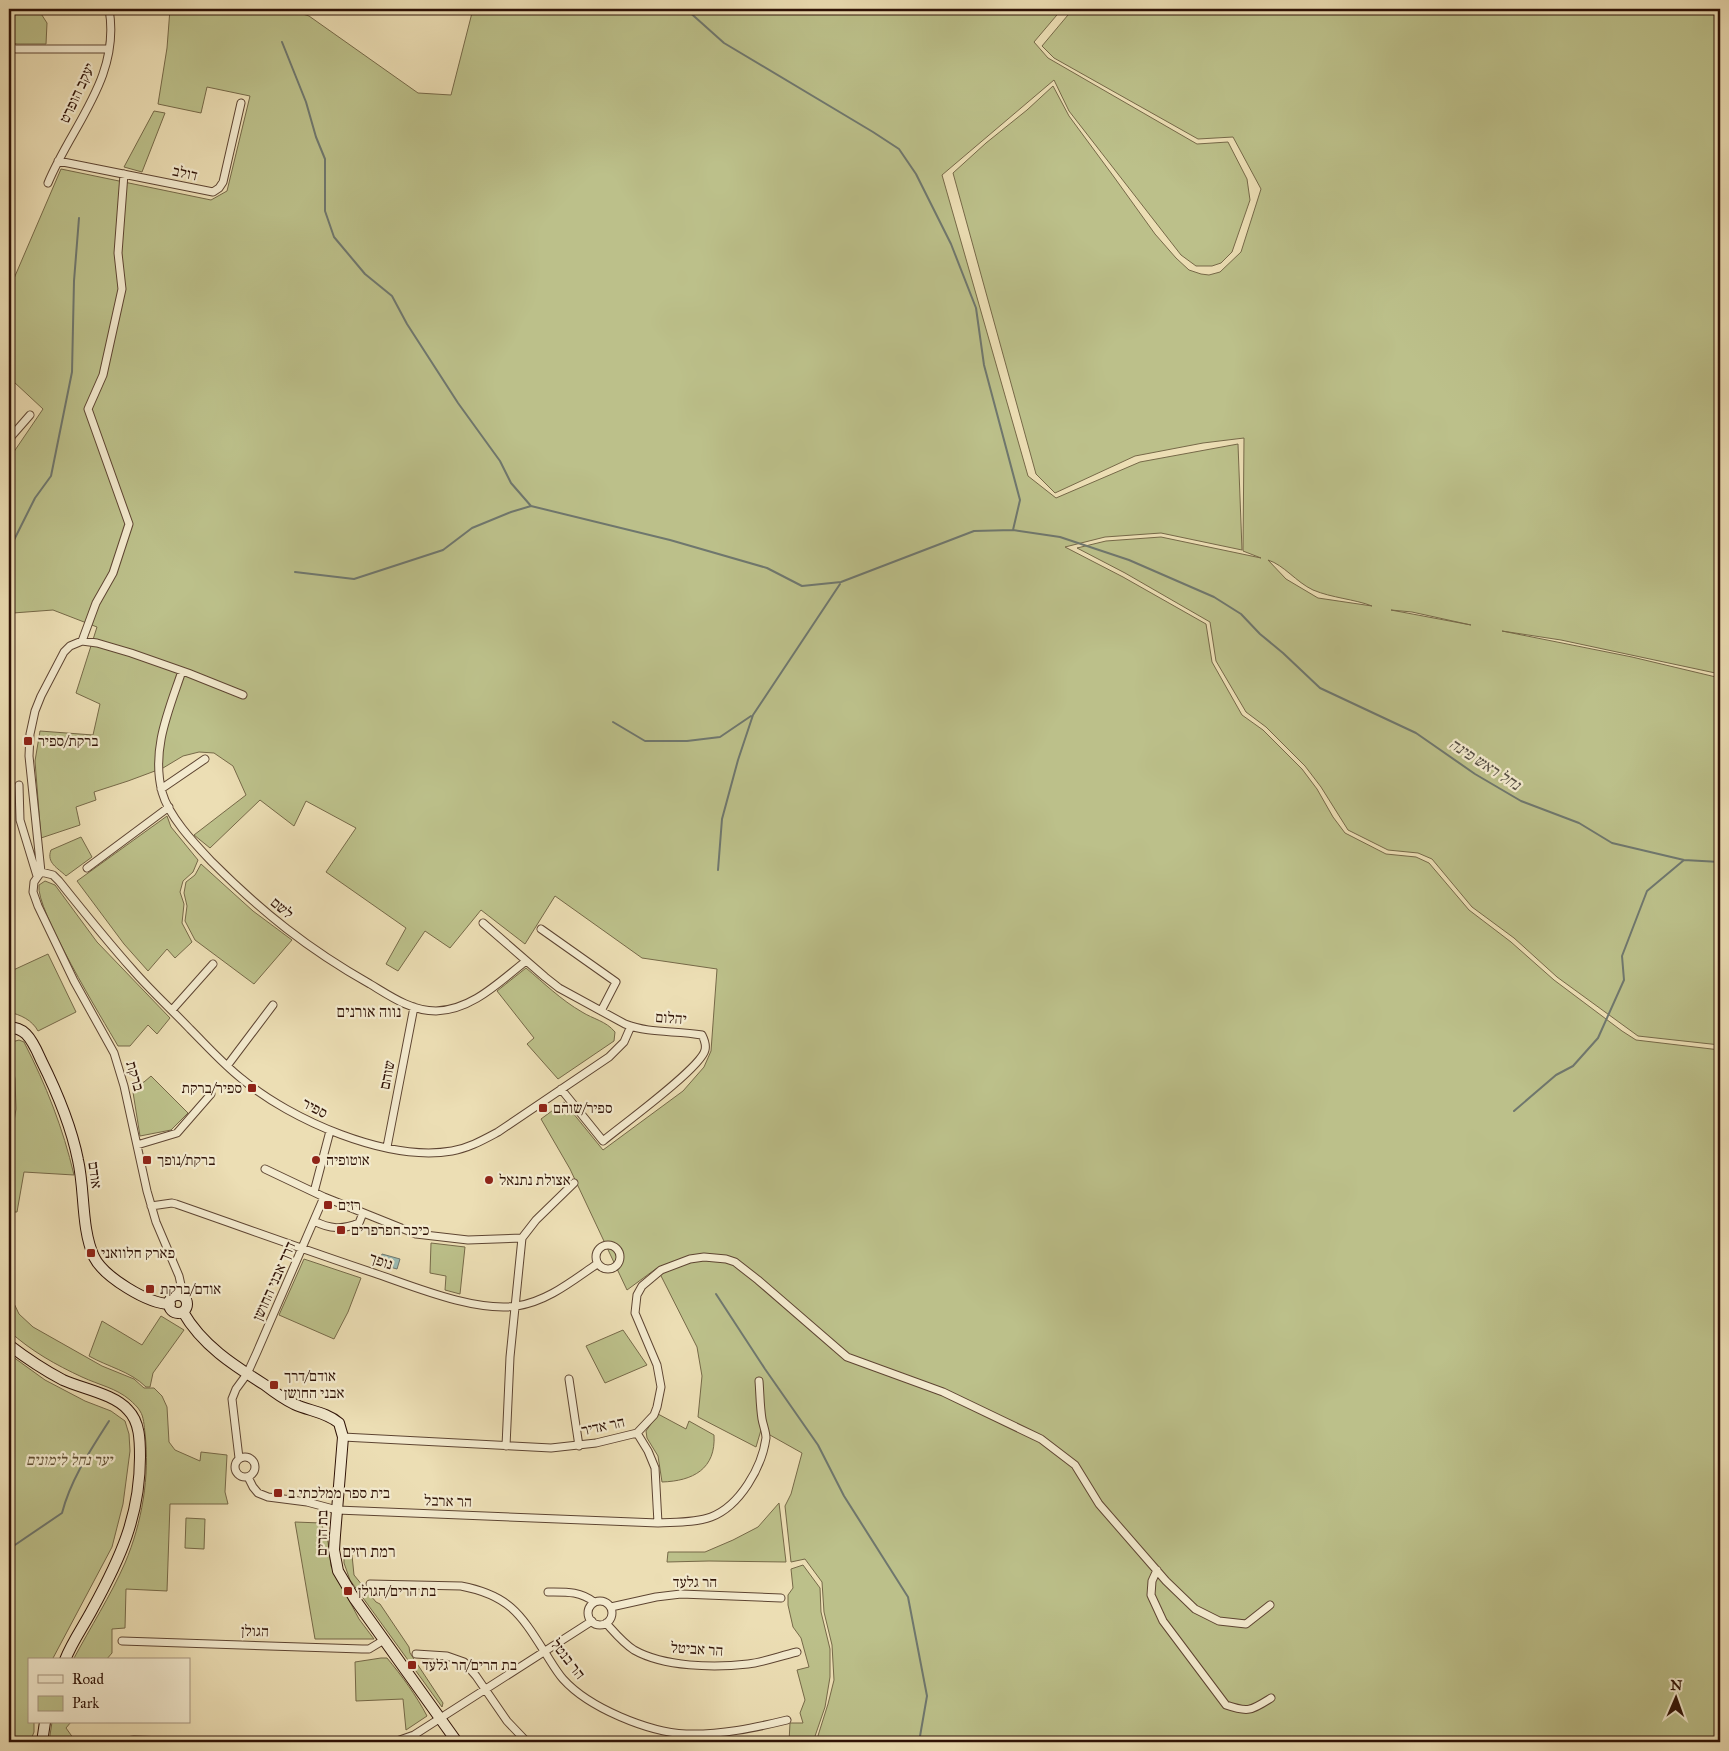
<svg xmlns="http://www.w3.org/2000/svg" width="1729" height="1751" font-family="'IM FELL Great Primer','Frank Ruhl Libre',serif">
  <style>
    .green { fill: #bcc08a; stroke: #766948; fill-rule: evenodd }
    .water { fill: #9abbb4; stroke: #6f776e }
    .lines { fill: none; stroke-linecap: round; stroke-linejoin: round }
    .stream { stroke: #6f776e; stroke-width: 2 }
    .street-casing { stroke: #5e4532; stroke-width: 9 }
    .secondary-casing { stroke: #2f1206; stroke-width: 12 }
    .street { stroke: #f3eace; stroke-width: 7 }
    .secondary { stroke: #f3eace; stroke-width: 10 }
    .poi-dot { fill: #8f2418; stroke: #f3eace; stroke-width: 2 }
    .labels { text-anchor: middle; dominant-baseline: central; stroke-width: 4.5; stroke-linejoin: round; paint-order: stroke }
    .street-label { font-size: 15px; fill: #2f1206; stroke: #f3eace }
    .poi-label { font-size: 15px; fill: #2f1206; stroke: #f3eace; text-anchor: start }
    .park-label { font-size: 15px; font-style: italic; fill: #604f34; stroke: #f3eace }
    .water-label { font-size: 16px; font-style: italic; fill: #544d43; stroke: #f3eace }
    .neighbourhood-label { font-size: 16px; fill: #2f1206; stroke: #f3eace }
  </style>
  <rect width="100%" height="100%" fill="#ecdeb4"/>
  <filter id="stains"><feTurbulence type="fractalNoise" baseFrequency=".004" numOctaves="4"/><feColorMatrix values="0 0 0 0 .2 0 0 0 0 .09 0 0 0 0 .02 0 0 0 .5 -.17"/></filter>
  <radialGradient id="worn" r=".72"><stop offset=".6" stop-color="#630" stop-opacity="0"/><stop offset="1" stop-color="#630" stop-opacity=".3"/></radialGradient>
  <!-- green -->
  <path class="green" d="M 9,9 L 38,9 L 47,23 L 46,44 L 17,44 L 9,42 Z
    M 170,9 L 287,9 L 309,16 L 418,93 L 451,95 L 473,9 L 1062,9 L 1034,42 L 1048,58 L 1197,144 L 1228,142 L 1247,179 L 1250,200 L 1232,252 L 1221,263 L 1212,266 L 1196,266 L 1181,255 L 1069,111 L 1054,80 L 942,175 L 1028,476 L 1056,498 L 1140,462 L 1238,444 L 1242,550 L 1161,533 L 1105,537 L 1065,547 L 1123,577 L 1206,624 L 1212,662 L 1242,715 L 1263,730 L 1302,769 L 1317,789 L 1333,817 L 1345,833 L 1386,854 L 1416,857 L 1429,863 L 1469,910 L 1511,942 L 1554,980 L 1622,1031 L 1636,1040 L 1720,1050 L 1720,1742 L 816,1742 L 828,1704 L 834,1680 L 832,1645 L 824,1612 L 822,1582 L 805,1559 L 791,1562 L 785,1506 L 791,1494 L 802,1453 L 761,1430 L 756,1447 L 698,1417 L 702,1376 L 697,1347 L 657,1268 L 627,1290 L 570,1169 L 541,1119 L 564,1102 L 603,1150 L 683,1091 L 704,1067 L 711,1051 L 717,969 L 642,958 L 555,896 L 525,944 L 481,910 L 450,948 L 425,931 L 398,971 L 386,964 L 406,928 L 326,872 L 356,828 L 306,801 L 294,826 L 260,800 L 210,848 L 194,835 L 246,795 L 233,766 L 214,753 L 199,752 L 183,756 L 163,768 L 128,781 L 94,792 L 96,800 L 76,807 L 80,825 L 41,838 L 35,761 L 40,731 L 93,735 L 100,704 L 76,693 L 97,627 L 53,610 L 13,613 L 9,620 L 9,459 L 43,409 L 14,382 L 9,389 L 9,290 L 61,169 L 211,200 L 227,191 L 250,96 L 207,87 L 201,113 L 158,104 L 167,48 Z
    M 1073,9 L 1720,9 L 1720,674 L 1561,640 L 1502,631 L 1632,657 L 1720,678 L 1720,1045 L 1638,1036 L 1557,977 L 1514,938 L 1472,907 L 1432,859 L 1418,853 L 1388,850 L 1348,830 L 1321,787 L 1305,766 L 1266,727 L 1246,712 L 1216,661 L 1210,622 L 1125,573 L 1077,548 L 1106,541 L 1161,537 L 1261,558 L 1243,551 L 1244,438 L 1203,443 L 1135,456 L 1055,493 L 1036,474 L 953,173 L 986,143 L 1027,110 L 1053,86 L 1069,116 L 1114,177 L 1155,234 L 1176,258 L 1189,270 L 1201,274 L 1209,275 L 1220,272 L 1241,252 L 1261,189 L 1233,137 L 1198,139 L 1054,58 L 1042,46 ZM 1268,560 C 1284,565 1296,582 1313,590 C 1332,598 1354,599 1372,606 L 1318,598 L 1286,579 ZM 1391,610 L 1412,612 L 1471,625 Z
    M 154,111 L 165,113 L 142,172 L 124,167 Z
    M 167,816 L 171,827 L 198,860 L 193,872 L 183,881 L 180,892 L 184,904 L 182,923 L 192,942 L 175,958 L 167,949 L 148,971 L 124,944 L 77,881 Z
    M 81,837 L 92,857 L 66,876 C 58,868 46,863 51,850 Z
    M 201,864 L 253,911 L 292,940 L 254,984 L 195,940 L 185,921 L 187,906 L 184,893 L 186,882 L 195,875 Z
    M 45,881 L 55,885 L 97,942 L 170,1018 L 157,1034 L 148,1025 L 130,1046 L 118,1046 C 103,1020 35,909 39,885 Z
    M 48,954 L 76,1012 L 38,1031 C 32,1020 21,1015 9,1012 L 9,972 Z
    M 526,968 C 544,983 561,1000 582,1012 C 593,1019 606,1021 615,1032 L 614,1041 L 558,1079 L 527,1044 L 534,1038 L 497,991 Z
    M 19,1040 L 24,1042 C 46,1085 63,1128 74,1175 L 24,1172 L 17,1212 L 9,1212 L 9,1152 L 16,1109 L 15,1079 L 10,1050 L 12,1042 Z
    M 151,1076 L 188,1113 L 171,1130 L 140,1136 L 132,1086 L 144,1082 Z
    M 431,1243 L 465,1247 L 460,1294 L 445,1290 L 446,1276 L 430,1273 Z
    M 304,1259 L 361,1278 L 348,1312 L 334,1339 L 279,1315 Z
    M 9,1289 L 10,1295 L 19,1314 L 33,1327 L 102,1366 L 134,1379 L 144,1388 L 154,1388 L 162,1396 L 167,1407 L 169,1442 L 175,1450 L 200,1461 L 201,1452 L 227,1455 L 225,1492 L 228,1504 L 170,1504 L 167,1591 L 126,1589 L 125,1628 L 112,1629 L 112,1653 L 106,1660 L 73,1660 C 90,1628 111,1595 125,1563 C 142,1523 150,1476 145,1433 C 144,1426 144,1417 140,1411 C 138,1407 133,1403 130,1400 C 116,1388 99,1385 82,1377 C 56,1365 31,1351 9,1331 Z
    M 161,1316 L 184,1330 L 153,1373 L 150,1387 L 146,1387 C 130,1371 108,1367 89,1356 L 102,1321 L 142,1345 Z
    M 623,1330 L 647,1365 L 605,1383 L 586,1346 Z
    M 9,1354 L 45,1380 L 85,1401 L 111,1411 L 125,1421 L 129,1434 L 130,1451 L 123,1504 L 112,1547 L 52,1660 L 29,1660 L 29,1722 L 34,1722 L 34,1732 L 30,1742 L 9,1742 Z
    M 658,1414 L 686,1429 L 689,1421 L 714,1435 C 716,1469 693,1481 662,1482 L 658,1456 L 647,1438 L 646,1431 Z
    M 779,1503 L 786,1562 L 709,1561 L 667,1562 L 668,1552 L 705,1552 L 733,1540 L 758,1527 Z
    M 186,1518 L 205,1519 L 204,1549 L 185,1548 Z
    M 295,1522 L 321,1523 L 328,1542 L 331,1566 L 359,1619 L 374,1639 L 315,1639 Z
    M 344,1554 L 352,1555 L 354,1575 L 376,1602 L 380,1604 L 409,1647 L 410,1653 L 443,1703 L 442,1707 L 350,1580 L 344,1563 Z
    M 803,1565 L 820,1588 L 821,1612 L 830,1649 L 830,1677 L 825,1707 L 813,1742 L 789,1742 L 790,1723 L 803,1723 L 800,1713 L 805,1700 L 797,1670 L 809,1667 L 801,1638 L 793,1627 L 788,1605 L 788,1595 L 793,1588 L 791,1569 Z
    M 381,1658 L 387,1658 C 402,1676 416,1695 427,1716 L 406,1730 L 403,1699 L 356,1701 L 355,1662 Z
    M 52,1722 L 71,1722 L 66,1728 L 76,1742 L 49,1742 Z"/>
  <!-- water -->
  <path class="water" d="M 382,1254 L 400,1259 L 397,1269 L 379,1264 Z"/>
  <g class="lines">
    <!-- stream -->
    <path class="stream" d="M 686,9 L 724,43 L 873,132 L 899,149 L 916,174 L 951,244 L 976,308 L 984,365 L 1020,500 L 1013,530 L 1060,537 L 1129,560 L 1214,597 L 1241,614 L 1260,634 L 1283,653 L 1320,688 L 1416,733 L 1475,774 L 1521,801 L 1579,823 L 1612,843 L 1684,860 L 1720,862
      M 282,42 L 306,102 L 316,137 L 325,159 L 325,211 L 334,237 L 365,274 L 392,296 L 407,324 L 458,403 L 500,461 L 511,483 L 531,506 L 670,540 L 767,568 L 802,586 L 841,582 L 974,531 L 1013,530
      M 9,550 L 35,498 L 51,476 L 72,372 L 74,281 L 79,218
      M 295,572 L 354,579 L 443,550 L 472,528 L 511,512 L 531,506
      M 613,722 L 645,741 L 687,741 L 720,737 L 751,716
      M 718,870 L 722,819 L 738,760 L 753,715 L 840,584
      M 1514,1111 L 1556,1075 L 1573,1066 L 1598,1038 L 1624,980 L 1622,956 L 1647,891 L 1684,860
      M 716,1294 L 765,1369 L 818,1445 L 844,1496 L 908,1597 L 927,1696 L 919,1742
      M 9,1549 L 62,1513 C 71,1479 90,1451 109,1421"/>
    <!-- street casing -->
    <g class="street-casing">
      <path id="street" d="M 9,47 L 16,49 L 109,49
        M 58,161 L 213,192 L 219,188 L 223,182 L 241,103
        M 48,183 C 72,125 121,77 109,9
        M 9,439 L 30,415
        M 82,641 L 96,603 L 113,573 L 129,524 L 88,409 L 103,375 L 122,289 L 118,253 L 124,174
        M 182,671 C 169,710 151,749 162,792 C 169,817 194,843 212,862 C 262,912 308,949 370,984 C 390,996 411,1011 436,1011 C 472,1010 499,982 526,961
        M 19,785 L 20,820 L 37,876
        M 161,789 L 205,759
        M 87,868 L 169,807
        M 41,872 L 53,875 L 59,881 C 83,911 107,941 132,969 C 150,990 171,1009 190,1029 C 207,1046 223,1064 242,1079 C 291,1120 387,1162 452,1151 C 469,1148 483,1140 498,1132 L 609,1057 L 624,1042 L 631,1026
        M 41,872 L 34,882 L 33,892 L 38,906 L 74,981 L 114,1053 L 124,1086 L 147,1191 L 156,1222 L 179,1276 L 181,1285 L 180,1296
        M 41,872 L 29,756 L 30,734 L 35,711 L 41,696 L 64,652 L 70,646 L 82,641 L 97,643 L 131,653 L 188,673 L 243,695
        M 483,923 L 545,977 L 559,988 L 625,1024 C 650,1034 676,1030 702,1035 C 704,1039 706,1046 705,1050 C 701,1068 621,1126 603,1141 L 561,1089
        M 541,929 L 616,982 L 601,1011
        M 172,1010 L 213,964
        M 227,1066 L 273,1005
        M 137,1145 L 177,1133 L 211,1094
        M 387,1147 L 414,1007
        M 265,1169 L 324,1197 L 416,1234 L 468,1240 L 522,1238
        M 314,1192 L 330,1131
        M 151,1206 L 172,1203 L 176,1204 C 242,1227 308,1251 374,1273 C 415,1287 474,1312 517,1306 C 548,1301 572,1281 597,1264
        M 314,1221 C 330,1229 342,1230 359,1223 L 363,1213
        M596 1257a12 12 0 1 1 24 0a12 12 0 1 1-24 0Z
        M 569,1379 L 579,1446
        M 637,1433 L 648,1451 L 655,1468 L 658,1523
        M 343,1437 L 551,1448 L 596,1443 L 637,1433 L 654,1415 L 657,1407 L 661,1387 L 657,1365 L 635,1313 L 637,1295 L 642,1286 L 661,1270 L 690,1259 L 704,1257 L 726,1259 L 735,1262 L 758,1280 L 847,1357 L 943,1392 L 1041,1439 L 1075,1465 L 1099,1504 L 1166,1581 L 1195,1609 L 1219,1621 L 1246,1624 L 1270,1605
        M 506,1446 L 510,1357 L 522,1238 L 536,1220 L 574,1183
        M235 1467a10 10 0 1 1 20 0a10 10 0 1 1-20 0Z
        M 239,1458 L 232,1399 L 236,1389 L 247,1374 L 257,1352 L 324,1197
        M 248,1477 L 253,1487 L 258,1493 L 268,1497 L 307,1502 L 337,1510 L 658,1523 C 675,1522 695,1523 711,1517 C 740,1506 762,1467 766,1438 C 766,1432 763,1425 762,1419 C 760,1407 760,1393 759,1381
        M 1157,1570 L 1152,1581 L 1151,1595 L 1163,1621 L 1226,1705 C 1249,1713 1252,1710 1271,1698
        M 370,1584 L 461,1586 C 508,1595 520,1613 544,1651 C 550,1660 556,1671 563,1679 C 589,1708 648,1732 686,1734 C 721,1735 754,1728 787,1720
        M 548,1592 C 566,1592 580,1591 594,1602
        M588 1613a12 12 0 1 1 24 0a12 12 0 1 1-24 0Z
        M 611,1607 L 656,1597 L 681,1594 L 781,1598
        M 606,1623 C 615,1633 623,1643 634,1650 C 664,1667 714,1668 748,1664 C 764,1662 780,1656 797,1652
        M 122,1641 L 362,1649 L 369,1649 L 384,1640
        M 416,1654 L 447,1656 L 464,1662 L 476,1676 L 507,1721 L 527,1742
        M 117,1742 L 134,1740 L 205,1742
        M 394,1742 L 414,1735 L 592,1621"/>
    </g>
    <!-- secondary casing -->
    <g class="secondary-casing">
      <path id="secondary" d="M 9,1027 C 16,1028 21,1029 26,1034 C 33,1041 37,1051 41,1060 C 57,1092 71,1125 78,1160 C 85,1191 81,1228 94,1257 C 104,1277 148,1304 170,1304
        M169 1304a9 9 0 1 1 18 0a9 9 0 1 1-18 0Z
        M 183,1312 C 202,1345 233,1365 265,1385 C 274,1392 284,1399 294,1404 C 309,1411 326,1412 339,1423 L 343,1437 L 335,1535 L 334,1550 L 338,1571 L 354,1598 L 457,1742
        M 9,1345 C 26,1358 44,1370 63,1380 C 83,1389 114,1394 128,1410 C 140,1422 140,1441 140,1457 C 140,1516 120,1559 92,1610 C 83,1627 72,1642 65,1660
        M 42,1742 L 45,1722"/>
    </g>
    <!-- street -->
    <use href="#street" class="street"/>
    <!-- secondary -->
    <use href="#secondary" class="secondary"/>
  </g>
  <!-- markers -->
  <g class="poi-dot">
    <rect x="23" y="736" width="10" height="10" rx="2.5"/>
    <rect x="247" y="1083" width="10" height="10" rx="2.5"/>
    <rect x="538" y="1103" width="10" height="10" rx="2.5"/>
    <rect x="142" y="1155" width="10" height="10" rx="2.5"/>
    <circle cx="316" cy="1160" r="5"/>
    <circle cx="489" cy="1180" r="5"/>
    <rect x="323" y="1200" width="10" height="10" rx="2.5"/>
    <rect x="336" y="1225" width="10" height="10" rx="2.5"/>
    <rect x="86" y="1248" width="10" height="10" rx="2.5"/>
    <rect x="145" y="1284" width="10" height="10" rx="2.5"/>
    <rect x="269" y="1380" width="10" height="10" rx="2.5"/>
    <rect x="273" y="1488" width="10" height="10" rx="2.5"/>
    <rect x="343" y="1586" width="10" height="10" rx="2.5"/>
    <rect x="407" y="1660" width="10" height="10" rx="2.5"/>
  </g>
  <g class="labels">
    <!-- street labels -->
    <g class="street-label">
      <text transform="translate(77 93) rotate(-65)">יעקב הופרט</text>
      <text transform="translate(185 173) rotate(12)">דולב</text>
      <text transform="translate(282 908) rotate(40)">לשם</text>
      <text transform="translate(671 1018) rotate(4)">יהלום</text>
      <text transform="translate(387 1075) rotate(-79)">שוהם</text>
      <text transform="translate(135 1076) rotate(74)">ברקת</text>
      <text transform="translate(315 1108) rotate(27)">ספיר</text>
      <text transform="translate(95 1175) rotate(82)">אודם</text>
      <text transform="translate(381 1261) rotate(19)">נופך</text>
      <text transform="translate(274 1281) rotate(-66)">דרך אבני החושן</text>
      <text transform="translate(603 1426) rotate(-12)">הר אדיר</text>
      <text transform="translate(448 1501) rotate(2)">הר ארבל</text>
      <text transform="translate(322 1533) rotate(-89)">בת הרים</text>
      <text x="695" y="1582">הר גלעד</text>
      <text transform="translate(255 1631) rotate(2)">הגולן</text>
      <text transform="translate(697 1649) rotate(4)">הר אביטל</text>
      <text transform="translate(568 1659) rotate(52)">הר בנטל</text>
    </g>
    <!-- poi labels -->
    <g class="poi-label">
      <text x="38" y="741">ברקת/ספיר</text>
      <text x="242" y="1088" text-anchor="end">ספיר/ברקת</text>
      <text x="553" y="1108">ספיר/שוהם</text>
      <text x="157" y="1160">ברקת/נופך</text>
      <text x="326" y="1160">אוטופיה</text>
      <text x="499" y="1180">אצולת נתנאל</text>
      <text x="338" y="1205">רזים</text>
      <text x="351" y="1230">כיכר הפרפרים</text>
      <text x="101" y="1253">פארק חלוואני</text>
      <text x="160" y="1289">אודם/ברקת</text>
      <text x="284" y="1376">אודם/דרך<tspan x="284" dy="17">אבני החושן</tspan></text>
      <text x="288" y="1493">בית ספר ממלכתי ב</text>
      <text x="358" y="1591">בת הרים/הגולן</text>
      <text x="422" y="1665">בת הרים/הר גלעד</text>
    </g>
    <!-- park labels -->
    <g class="park-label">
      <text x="69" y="1460">יער נחל לימונים</text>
    </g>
    <!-- water labels -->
    <g class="water-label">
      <text transform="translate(1485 764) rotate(33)">נחל ראש פינה</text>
    </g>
    <!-- neighbourhood labels -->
    <g class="neighbourhood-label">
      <text x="369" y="1011">נווה אורנים</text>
      <text x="369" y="1551">רמת רזים</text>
    </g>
  </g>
  <!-- margin -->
  <rect width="1729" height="1751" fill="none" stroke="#ecdeb4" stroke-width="30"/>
  <rect x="10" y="10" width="1709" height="1731" fill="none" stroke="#2f1206" stroke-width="2.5"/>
  <rect x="15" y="15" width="1699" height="1721" fill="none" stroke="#2f1206"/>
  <!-- legend -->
  <rect x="28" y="1658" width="162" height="65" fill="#f3eace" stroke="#a5947e"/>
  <rect x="38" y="1675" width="25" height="8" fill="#f3eace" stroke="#a5947e"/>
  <text x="72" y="1684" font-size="15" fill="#2f1206">Road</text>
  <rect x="38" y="1696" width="25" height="15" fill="#bcc08a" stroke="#a5947e"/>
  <text x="72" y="1708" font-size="15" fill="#2f1206">Park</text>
  <!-- north arrow -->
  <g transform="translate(1676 1698) rotate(2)" stroke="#f3eace" stroke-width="4" paint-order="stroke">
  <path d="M0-4L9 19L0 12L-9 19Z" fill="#2f1206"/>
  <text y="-8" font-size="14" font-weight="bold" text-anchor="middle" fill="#2f1206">N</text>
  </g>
  <rect width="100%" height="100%" filter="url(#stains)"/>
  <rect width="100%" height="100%" fill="url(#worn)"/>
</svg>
